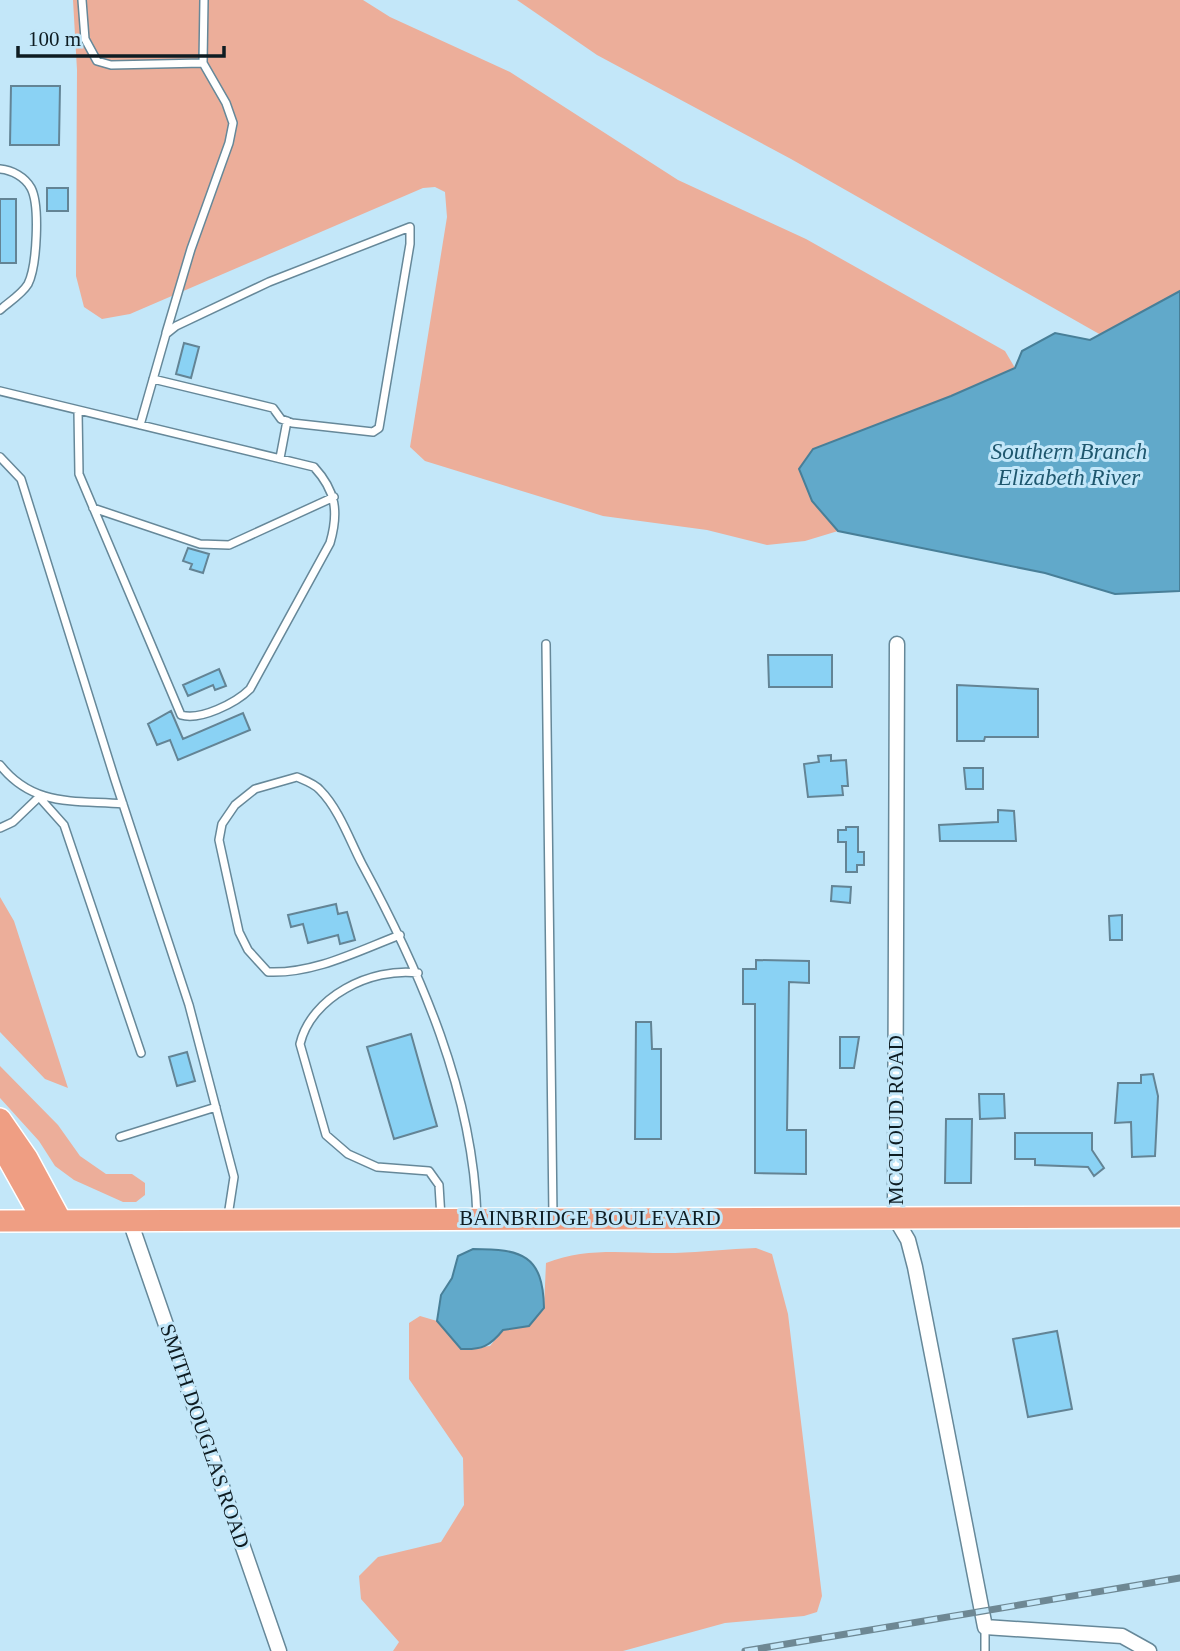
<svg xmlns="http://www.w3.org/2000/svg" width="1180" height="1651" font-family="'Times New Roman',serif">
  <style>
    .green { fill: #ecae9a }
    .water { fill: #61a9ca; stroke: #487f98; stroke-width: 2 }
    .building { fill: #8ad2f4; stroke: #638495; stroke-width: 2 }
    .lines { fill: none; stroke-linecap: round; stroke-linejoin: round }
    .service-casing { stroke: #689; stroke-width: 10 }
    .minor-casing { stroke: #689; stroke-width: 17 }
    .primary-casing { stroke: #fff; stroke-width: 24 }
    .service { stroke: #fff; stroke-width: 7 }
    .minor { stroke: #fff; stroke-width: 14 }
    .primary { stroke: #ef9e83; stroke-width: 21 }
    .rail-casing { stroke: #6e8894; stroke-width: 7 }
    .rail { stroke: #c3e7f9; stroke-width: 4.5; stroke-dasharray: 13; stroke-linecap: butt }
    .labels { text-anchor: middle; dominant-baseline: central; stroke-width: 6; stroke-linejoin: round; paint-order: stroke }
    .street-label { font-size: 21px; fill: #0e1c22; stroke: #c3e7f9 }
    .water-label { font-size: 23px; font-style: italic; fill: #1e576e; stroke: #c3e7f9 }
  </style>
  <rect width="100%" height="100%" fill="#c3e7f9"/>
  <!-- green -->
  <path class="green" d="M 73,0 L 363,0 L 390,17 L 510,72 L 678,180 L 806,239 L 1005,351 L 1015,368 L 951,396 L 812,501 L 838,531 L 805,541 L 767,545 L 707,530 L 603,516 L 425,461 L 410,447 L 447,217 L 445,192 L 435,187 L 423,188 L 130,314 L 102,319 L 84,307 L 76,276 L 77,70 Z
    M 517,0 L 1180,0 L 1180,291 L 1101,335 L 791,159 L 597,55 Z
    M 0,897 L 14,921 L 68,1088 L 45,1079 L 0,1032 Z
    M 0,1066 L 58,1125 L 80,1156 L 106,1174 L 132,1174 L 145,1183 L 145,1195 L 136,1202 L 123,1202 L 74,1180 L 55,1166 L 39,1141 L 0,1098 Z
    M 756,1248 L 772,1254 L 788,1314 L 822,1596 L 817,1612 L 804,1616 L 725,1623 L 623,1651 L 393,1651 L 399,1642 L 361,1599 L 359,1576 L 378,1557 L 441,1542 L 464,1505 L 463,1458 L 409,1379 L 409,1323 L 420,1316 L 437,1321 L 461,1349 L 490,1346 L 503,1330 L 529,1325 L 544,1308 L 546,1263 C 589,1246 630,1254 675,1253 C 702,1252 729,1249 756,1248 Z"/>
  <!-- water -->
  <path class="water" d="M 1180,291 L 1180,591 L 1115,594 L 1045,573 L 838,531 L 812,501 L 799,469 L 813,449 L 951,396 L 1015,368 L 1022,351 L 1055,333 L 1090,340 Z
    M 473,1249 C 522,1249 543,1255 544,1308 L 529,1326 L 503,1330 C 490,1346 482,1350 461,1349 L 437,1321 L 441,1295 L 452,1278 L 458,1256 Z"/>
  <!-- building -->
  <path class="building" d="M 11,86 L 60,86 L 59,145 L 10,145 Z
    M 47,188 L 68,188 L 68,211 L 47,211 Z
    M 0,199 L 16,199 L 16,263 L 0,263 Z
    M 184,343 L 199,347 L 191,378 L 176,374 Z
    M 188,548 L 209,554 L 203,573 L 190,569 L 192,564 L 183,561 Z
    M 768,655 L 832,655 L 832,687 L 769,687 Z
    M 219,669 L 226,686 L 215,690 L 213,685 L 188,696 L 183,685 Z
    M 957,685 L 1038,689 L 1038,737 L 985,737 L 984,741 L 957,741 Z
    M 171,711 L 183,739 L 243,713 L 250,730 L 178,760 L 170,740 L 157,745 L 148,724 Z
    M 831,755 L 831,761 L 846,760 L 848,786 L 842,786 L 843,795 L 808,797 L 804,764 L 819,762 L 818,756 Z
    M 964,768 L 983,768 L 983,789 L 966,789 Z
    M 998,810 L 1014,811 L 1016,841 L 940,841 L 939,825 L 998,822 Z
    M 846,827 L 858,827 L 858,852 L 864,852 L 864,865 L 857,865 L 857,872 L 846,872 L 846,842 L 838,842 L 838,830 L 846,830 Z
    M 832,886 L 851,887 L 850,903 L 831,901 Z
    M 336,904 L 338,914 L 347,912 L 355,940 L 340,944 L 338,935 L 308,943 L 303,924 L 291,927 L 288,915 Z
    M 1122,915 L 1122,940 L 1110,940 L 1109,916 Z
    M 756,960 L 809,961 L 809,983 L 789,982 L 787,1130 L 806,1130 L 806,1174 L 755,1173 L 755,1004 L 743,1004 L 743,969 L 756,969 Z
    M 636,1022 L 651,1022 L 652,1049 L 661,1049 L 661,1139 L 635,1139 Z
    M 411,1034 L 437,1126 L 394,1139 L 367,1047 Z
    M 840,1037 L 859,1037 L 854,1068 L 840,1068 Z
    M 187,1052 L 195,1081 L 177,1086 L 169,1057 Z
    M 1153,1074 L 1158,1096 L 1155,1156 L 1132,1157 L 1131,1122 L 1115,1123 L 1118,1083 L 1141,1083 L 1141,1075 Z
    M 979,1094 L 1004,1094 L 1005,1118 L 980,1119 Z
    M 946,1119 L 972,1119 L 971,1183 L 945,1183 Z
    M 1015,1133 L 1092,1133 L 1092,1150 L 1104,1168 L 1094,1176 L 1088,1167 L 1035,1165 L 1035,1159 L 1015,1159 Z
    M 1057,1331 L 1072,1409 L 1028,1417 L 1013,1339 Z"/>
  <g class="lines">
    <!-- service casing -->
    <g class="service-casing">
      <path id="service" d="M 82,0 L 85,39 L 97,61 L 111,65 L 203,63
        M 0,169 C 12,170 25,177 31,188 C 40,205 37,266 28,284 C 22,294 9,302 0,310
        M 166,333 L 191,249 L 229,143 L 233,123 L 226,103 L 203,63 L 204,0
        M 0,391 L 314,467 C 336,491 339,512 330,543 L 250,689 C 236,703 200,721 181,715 L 79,474 L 78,411
        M 140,425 L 166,334 L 176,326 L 269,282 L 410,227 L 410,244 L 379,428 L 373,432 L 292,423 L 281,419 L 273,408 L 153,379
        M 0,457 L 21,479 L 115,780 L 189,1005 L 234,1177 L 228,1216
        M 280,458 L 287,421
        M 93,508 L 200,544 L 229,545 L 334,497
        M 546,644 L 553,1217
        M 0,765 C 33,807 74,800 123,804
        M 0,828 L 13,822 L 39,797 L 64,825 L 141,1053
        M 400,935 C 358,951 314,974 268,972 L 248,950 L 239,932 L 219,840 L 222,824 L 235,805 L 255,789 L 297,777 C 304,780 315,784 320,790 C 339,809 350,841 362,864 C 421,973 473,1092 477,1217
        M 418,973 C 371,967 311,997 300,1044 L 326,1135 L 348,1154 L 377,1167 L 429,1171 L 439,1185 L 441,1218
        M 120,1137 L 216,1107
        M 985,1627 L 985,1651"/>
    </g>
    <!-- minor casing -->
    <g class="minor-casing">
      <path id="minor" d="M 897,644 L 895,1218 L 908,1240 L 915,1267 L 985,1627 L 1122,1636 L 1149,1651
        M 130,1221 L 279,1651"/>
    </g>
    <!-- primary casing -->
    <g class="primary-casing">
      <path id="primary" d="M 0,1119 L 27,1158 L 61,1221
        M 0,1144 L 43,1221
        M 0,1221 L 1180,1217"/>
    </g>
    <!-- service -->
    <use href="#service" class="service"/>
    <!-- minor -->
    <use href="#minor" class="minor"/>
    <!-- primary -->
    <use href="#primary" class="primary"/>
    <!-- rail casing -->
    <g class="rail-casing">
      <path id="rail" d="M 745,1651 L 1180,1578"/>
    </g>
    <!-- rail -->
    <use href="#rail" class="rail"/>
  </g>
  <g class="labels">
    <!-- street labels -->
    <g class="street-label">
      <text transform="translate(896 1120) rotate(-90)">MCCLOUD ROAD</text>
      <text x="590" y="1218">BAINBRIDGE BOULEVARD</text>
      <text transform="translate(205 1436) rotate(71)">SMITH DOUGLAS ROAD</text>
    </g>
    <!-- water labels -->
    <g class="water-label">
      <text x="1069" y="451">Southern Branch<tspan x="1069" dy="26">Elizabeth River</tspan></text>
    </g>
  </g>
  <!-- scale -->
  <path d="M18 46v10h206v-10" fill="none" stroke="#0e1c22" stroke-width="3.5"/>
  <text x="28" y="46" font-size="21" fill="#0e1c22" stroke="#c3e7f9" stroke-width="5" paint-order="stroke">100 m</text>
</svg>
